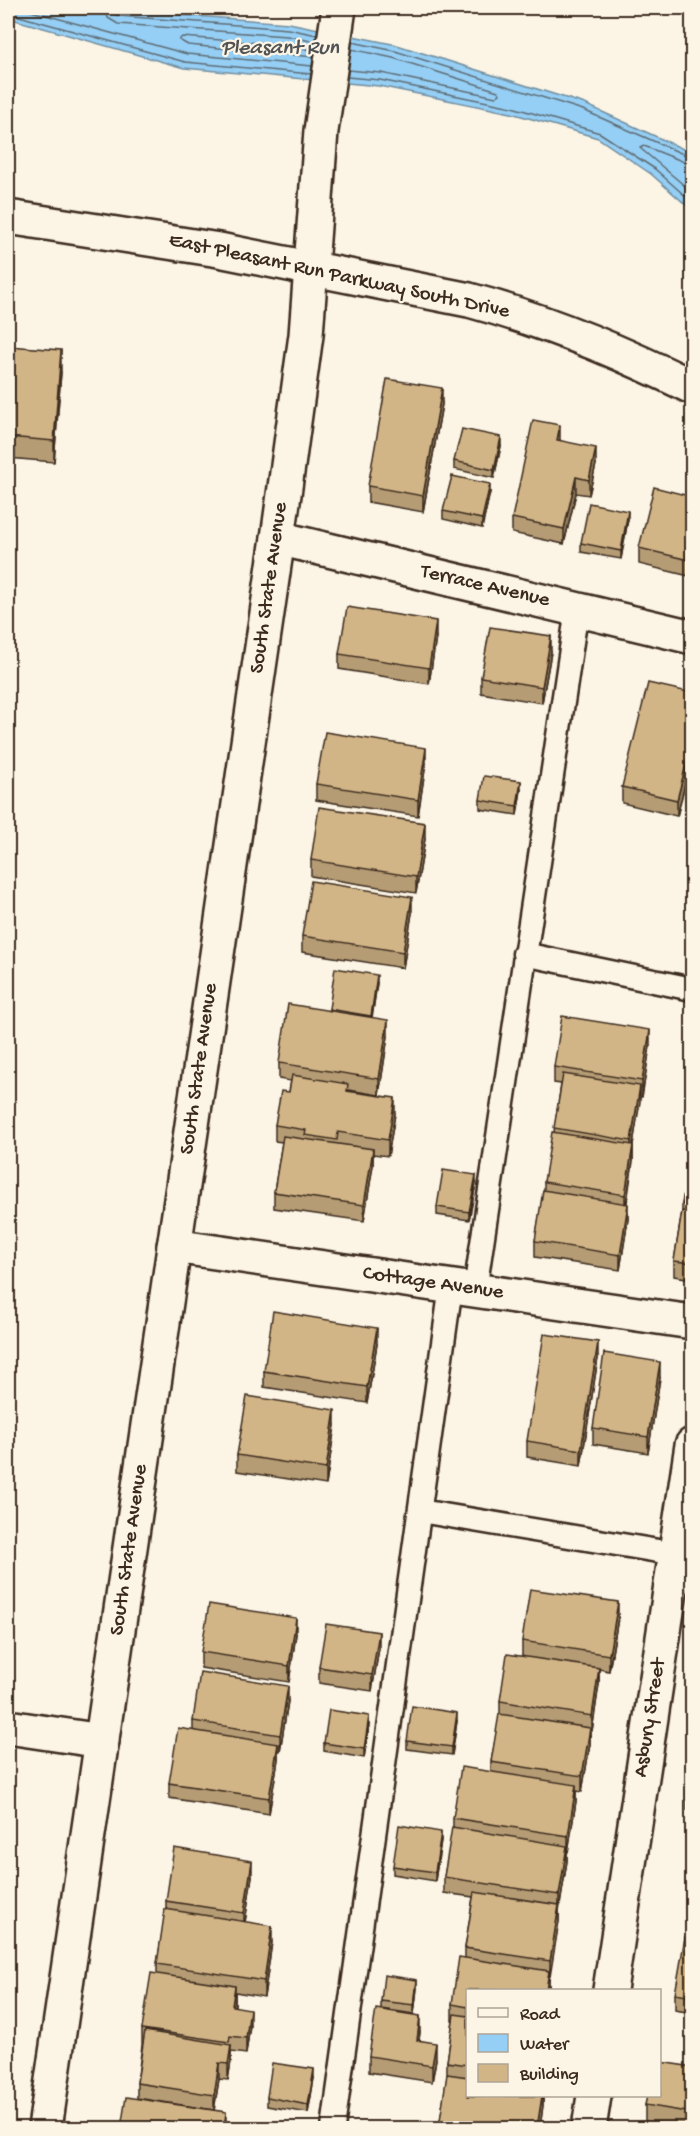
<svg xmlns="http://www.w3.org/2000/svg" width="700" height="2136" font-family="'Gochi Hand',sans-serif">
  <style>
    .water { fill: #95cff5; stroke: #718d9f; stroke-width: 1.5 }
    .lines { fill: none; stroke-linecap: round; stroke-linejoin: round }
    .shore { stroke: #5f6c74; stroke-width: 1.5 }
    .lane-casing { stroke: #3b2a1e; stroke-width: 27 }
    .street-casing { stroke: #3b2a1e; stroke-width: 38 }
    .secondary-casing { stroke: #3b2a1e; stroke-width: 38 }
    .lane { stroke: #fcf5e5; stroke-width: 22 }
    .street { stroke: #fcf5e5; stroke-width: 33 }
    .secondary { stroke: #fcf5e5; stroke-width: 33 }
    .wall { fill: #b59c74; stroke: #3b2a1e; stroke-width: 1.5 }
    .shaded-wall { fill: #937f5e; stroke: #3b2a1e; stroke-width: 1.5 }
    .building { fill: #d2b587; stroke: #3b2a1e; stroke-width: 1.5 }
    .labels { text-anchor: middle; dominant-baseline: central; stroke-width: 4.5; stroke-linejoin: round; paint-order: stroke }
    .street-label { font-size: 21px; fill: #3b2a1e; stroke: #fcf5e5 }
    .water-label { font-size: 22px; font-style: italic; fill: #525354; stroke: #fcf5e5 }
  </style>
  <rect width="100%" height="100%" fill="#fcf5e5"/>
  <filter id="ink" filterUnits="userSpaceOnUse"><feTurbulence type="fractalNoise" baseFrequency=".0167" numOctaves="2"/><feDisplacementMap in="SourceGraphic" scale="12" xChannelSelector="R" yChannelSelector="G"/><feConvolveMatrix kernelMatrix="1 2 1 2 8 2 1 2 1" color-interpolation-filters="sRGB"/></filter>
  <g filter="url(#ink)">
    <!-- water -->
    <path class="water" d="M 8,8 L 86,8 L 289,23 L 397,45 L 585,104 L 692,153 L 692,210 L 651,174 L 598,138 L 511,113 L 379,86 L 184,68 L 8,18 Z"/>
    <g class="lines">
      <!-- shore -->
      <path class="shore" d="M 20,8 L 187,54 L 312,66
        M 105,8 L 108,18 L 118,24 L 287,36 L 316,42
        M 113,8 L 114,14 L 119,16 L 288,29 L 317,35
        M 8,13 L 185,62 L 311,74
        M 352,42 L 395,51 L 583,110 L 692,158
        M 314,57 L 188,45 L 179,40 L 182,37 L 286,45 L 315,51
        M 348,70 L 381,73 L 496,97 L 500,94 L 498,91 L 393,58 L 351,49
        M 347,77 L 380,80 L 512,107 L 600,133 L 655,169 L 692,202
        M 692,165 L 644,146 L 640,148 L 692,192"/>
      <!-- lane casing -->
      <g class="lane-casing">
        <path id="lane" d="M 524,954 L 692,989
          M 475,1290 L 577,609
          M 420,1511 L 676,1554
          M 333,2128 L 451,1286"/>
      </g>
      <!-- street casing -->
      <g class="street-casing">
        <path id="street" d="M 8,217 L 219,250 L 469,300 C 547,321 621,352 692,387
          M 278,538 L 692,637
          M 174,1246 L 692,1322
          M 8,1727 L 102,1741
          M 610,1990 L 692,1445
          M 589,2128 L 594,2096"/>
      </g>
      <!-- secondary casing -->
      <g class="secondary-casing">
        <path id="secondary" d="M 45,2128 L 278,538 L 306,335 L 321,131 L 339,8"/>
      </g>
      <!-- lane -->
      <use href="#lane" class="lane"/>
      <!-- street -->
      <use href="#street" class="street"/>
      <!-- secondary -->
      <use href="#secondary" class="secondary"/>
    </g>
    <!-- wall -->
    <path class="wall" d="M 8,346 L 61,372 L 54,462 L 8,458 Z
      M 442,404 L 423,512 L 368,502 L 368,486 Z
      M 560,440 L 596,464 L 589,495 L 576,493 L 564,544 L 512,533 L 512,518 Z
      M 501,446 L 494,478 L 454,469 L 454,461 Z
      M 490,492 L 482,528 L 443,519 L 443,511 Z
      M 693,497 L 693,577 L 639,564 L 639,548 Z
      M 628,519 L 621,559 L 581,552 L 581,543 Z
      M 436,637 L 429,684 L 339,669 L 339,654 Z
      M 551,652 L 542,703 L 481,693 L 481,677 Z
      M 693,693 L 693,752 L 677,816 L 622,803 L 622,787 Z
      M 426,763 L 418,816 L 316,800 L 316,784 Z
      M 521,790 L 517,815 L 480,809 L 480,800 Z
      M 425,839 L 416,893 L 311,876 L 311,860 Z
      M 412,913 L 403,968 L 302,952 L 302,936 Z
      M 377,983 L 372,1018 L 388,1036 L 379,1095 L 348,1090 L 348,1091 L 395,1114 L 388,1156 L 373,1154 L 373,1165 L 364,1221 L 274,1208 L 274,1192 L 282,1142 L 275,1141 L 275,1125 L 289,1092 L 291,1081 L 279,1079 L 279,1063 L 329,1011 L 329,1009 Z
      M 650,1046 L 642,1097 L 640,1097 L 633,1145 L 633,1161 L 627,1203 L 628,1219 L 620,1270 L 535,1257 L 535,1241 L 544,1190 L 544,1182 L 554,1132 L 561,1084 L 554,1083 L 554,1067 Z
      M 693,1140 L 693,1279 L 674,1276 L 674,1261 L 682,1211 L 682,1204 L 692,1154 Z
      M 476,1183 L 469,1220 L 437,1215 L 437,1207 Z
      M 377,1344 L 367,1403 L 264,1387 L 264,1371 Z
      M 598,1358 L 581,1466 L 527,1457 L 527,1441 Z
      M 660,1378 L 648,1453 L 593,1444 L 593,1428 Z
      M 335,1425 L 326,1485 L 237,1471 L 237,1455 Z
      M 618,1618 L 609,1671 L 599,1669 L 599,1684 L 592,1731 L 590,1731 L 590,1744 L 582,1792 L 576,1791 L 576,1801 L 568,1852 L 567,1852 L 567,1861 L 559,1911 L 559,1921 L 549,1977 L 549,1990 L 468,1990 L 468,2096 L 543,2096 L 543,2105 L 540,2128 L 439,2128 L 447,2077 L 447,2062 L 453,2020 L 452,2020 L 452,2004 L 465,1958 L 465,1948 L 473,1897 L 444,1893 L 444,1877 L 453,1828 L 453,1818 L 491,1771 L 491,1762 L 500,1714 L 500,1701 L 522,1656 L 522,1641 Z
      M 296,1634 L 289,1682 L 201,1668 L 201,1652 Z
      M 379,1648 L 372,1691 L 319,1683 L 319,1667 Z
      M 288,1701 L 280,1751 L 278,1751 L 278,1759 L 269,1814 L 169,1798 L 169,1783 L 193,1730 L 193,1721 Z
      M 457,1721 L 452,1755 L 407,1749 L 407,1741 Z
      M 369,1725 L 364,1758 L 324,1751 L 324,1743 Z
      M 693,1760 L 693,1811 L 687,1810 L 687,1794 Z
      M 441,1840 L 435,1881 L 393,1874 L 393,1866 Z
      M 252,1876 L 245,1922 L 272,1942 L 264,1997 L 235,1992 L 235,2007 L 250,2025 L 246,2054 L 231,2052 L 231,2061 L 228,2080 L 219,2079 L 214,2110 L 137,2098 L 137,2083 L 142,2045 L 142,2029 L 157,1973 L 157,1964 L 166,1909 L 166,1901 Z
      M 693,1884 L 693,1928 L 688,1927 L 688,1912 Z
      M 693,1938 L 693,2013 L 675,2010 L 675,1994 Z
      M 417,1988 L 414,2014 L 381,2009 L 381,2001 Z
      M 420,2032 L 419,2040 L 436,2059 L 432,2082 L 369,2072 L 369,2056 Z
      M 693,2067 L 693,2128 L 645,2121 L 645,2105 Z
      M 314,2078 L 308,2113 L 267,2106 L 267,2097 Z"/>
    <!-- shaded-wall -->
    <path class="shaded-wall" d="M 61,350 L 61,372 L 54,462 L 54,441 Z
      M 442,388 L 442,404 L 423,512 L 423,496 Z
      M 560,425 L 560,441 L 557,440 Z
      M 501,437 L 501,446 L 494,478 L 494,470 Z
      M 596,448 L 596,464 L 589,495 L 589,480 Z
      M 576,477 L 576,493 L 564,544 L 564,529 Z
      M 490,484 L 490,492 L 482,528 L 482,519 Z
      M 628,511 L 628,519 L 621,559 L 621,551 Z
      M 436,621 L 436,637 L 429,684 L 429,668 Z
      M 551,636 L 551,652 L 542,703 L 542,687 Z
      M 693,737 L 693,752 L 677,816 L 677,800 Z
      M 426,748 L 426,763 L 418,816 L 418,800 Z
      M 521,781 L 521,790 L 517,815 L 517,806 Z
      M 425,823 L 425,839 L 416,893 L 416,877 Z
      M 412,897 L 412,913 L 403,968 L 403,952 Z
      M 377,975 L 377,983 L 371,1024 L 371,1016 Z
      M 388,1020 L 388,1036 L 379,1095 L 379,1079 Z
      M 650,1030 L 650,1046 L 642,1097 L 642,1081 Z
      M 640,1086 L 640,1102 L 631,1156 L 631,1141 Z
      M 395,1098 L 395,1114 L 388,1156 L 388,1140 Z
      M 633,1145 L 633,1161 L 625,1210 L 625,1195 Z
      M 373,1149 L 373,1165 L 364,1221 L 364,1205 Z
      M 476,1175 L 476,1183 L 469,1220 L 469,1212 Z
      M 628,1204 L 628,1219 L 620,1270 L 620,1255 Z
      M 377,1328 L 377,1344 L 367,1403 L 367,1387 Z
      M 598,1342 L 598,1358 L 581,1466 L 581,1450 Z
      M 660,1362 L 660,1378 L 648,1453 L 648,1437 Z
      M 335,1410 L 335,1425 L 326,1485 L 326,1469 Z
      M 618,1602 L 618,1618 L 609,1671 L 609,1655 Z
      M 296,1618 L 296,1634 L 289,1682 L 289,1666 Z
      M 379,1632 L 379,1648 L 372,1691 L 372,1675 Z
      M 599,1668 L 599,1684 L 592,1731 L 592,1716 Z
      M 288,1686 L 288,1701 L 280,1751 L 280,1735 Z
      M 457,1713 L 457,1721 L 452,1755 L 452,1747 Z
      M 369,1716 L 369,1725 L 364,1758 L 364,1749 Z
      M 590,1728 L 590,1744 L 582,1792 L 582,1776 Z
      M 278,1744 L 278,1759 L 269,1814 L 269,1798 Z
      M 576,1785 L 576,1801 L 568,1852 L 568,1836 Z
      M 441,1832 L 441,1840 L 435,1881 L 435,1872 Z
      M 567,1846 L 567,1861 L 559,1911 L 559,1895 Z
      M 252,1861 L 252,1876 L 244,1929 L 244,1913 Z
      M 559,1905 L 559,1921 L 550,1977 L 550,1961 Z
      M 272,1926 L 272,1942 L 264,1997 L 264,1981 Z
      M 549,1971 L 549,1990 L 546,1990 Z
      M 417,1980 L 417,1988 L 414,2014 L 414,2005 Z
      M 235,1986 L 235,2002 L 232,2022 L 232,2006 Z
      M 250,2009 L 250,2025 L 246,2054 L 246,2038 Z
      M 420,2016 L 420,2032 L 417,2056 L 417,2040 Z
      M 436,2043 L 436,2059 L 432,2082 L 432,2066 Z
      M 231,2045 L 231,2061 L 228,2080 L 228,2064 Z
      M 219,2063 L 219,2079 L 214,2111 L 214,2095 Z
      M 314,2069 L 314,2078 L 308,2113 L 308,2105 Z
      M 542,2096 L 543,2096 L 543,2105 L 540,2128 L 537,2128 Z
      M 226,2112 L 226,2128 L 224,2128 Z"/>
    <!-- building -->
    <path class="building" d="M 8,346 L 61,350 L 54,441 L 8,437 Z
      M 387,379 L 442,388 L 423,496 L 368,486 Z
      M 533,420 L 560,425 L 557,440 L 596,448 L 589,480 L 576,477 L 564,529 L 512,518 Z
      M 462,429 L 501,437 L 494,470 L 454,461 Z
      M 452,476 L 490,484 L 482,519 L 443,511 Z
      M 654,487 L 693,497 L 693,561 L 639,548 Z
      M 589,503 L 628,511 L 621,551 L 581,543 Z
      M 347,607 L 436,621 L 429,668 L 339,654 Z
      M 490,627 L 551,636 L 542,687 L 481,677 Z
      M 648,683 L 693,693 L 693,737 L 677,800 L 622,787 Z
      M 325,732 L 426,748 L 418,800 L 316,784 Z
      M 484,776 L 521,781 L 517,806 L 480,800 Z
      M 319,807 L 425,823 L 416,877 L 311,860 Z
      M 311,881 L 412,897 L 403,952 L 302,936 Z
      M 335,968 L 377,975 L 371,1016 L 329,1009 Z
      M 288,1004 L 388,1020 L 379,1079 L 279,1063 Z
      M 562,1016 L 650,1030 L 642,1081 L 554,1067 Z
      M 563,1074 L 640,1086 L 631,1141 L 554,1128 Z
      M 292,1075 L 348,1084 L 347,1091 L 395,1098 L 388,1140 L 338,1132 L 337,1140 L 305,1135 L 306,1130 L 275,1125 L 281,1091 L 289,1092 Z
      M 552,1132 L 633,1145 L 625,1195 L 544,1182 Z
      M 283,1136 L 373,1149 L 364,1205 L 274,1192 Z
      M 690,1154 L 693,1154 L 693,1205 L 682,1204 Z
      M 443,1170 L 476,1175 L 469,1212 L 437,1207 Z
      M 543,1190 L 628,1204 L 620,1255 L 535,1241 Z
      M 682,1211 L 693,1212 L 693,1263 L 674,1261 Z
      M 273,1311 L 377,1328 L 367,1387 L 264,1371 Z
      M 544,1334 L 598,1342 L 581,1450 L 527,1441 Z
      M 604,1353 L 660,1362 L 648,1437 L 593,1428 Z
      M 247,1396 L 335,1410 L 326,1469 L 237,1455 Z
      M 530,1589 L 618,1602 L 609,1655 L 522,1641 Z
      M 209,1604 L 296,1618 L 289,1666 L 201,1652 Z
      M 326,1624 L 379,1632 L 372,1675 L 319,1667 Z
      M 507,1654 L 599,1668 L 592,1716 L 500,1701 Z
      M 200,1672 L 288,1686 L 280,1735 L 193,1721 Z
      M 412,1706 L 457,1713 L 452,1747 L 407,1741 Z
      M 329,1710 L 369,1716 L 364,1749 L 324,1743 Z
      M 499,1714 L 590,1728 L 582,1776 L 491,1762 Z
      M 178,1728 L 278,1744 L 269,1798 L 169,1783 Z
      M 693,1760 L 693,1795 L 687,1794 Z
      M 461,1767 L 576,1785 L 568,1836 L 453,1818 Z
      M 399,1825 L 441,1832 L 435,1872 L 393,1866 Z
      M 452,1827 L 567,1846 L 559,1895 L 444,1877 Z
      M 174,1848 L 252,1861 L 244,1913 L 166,1901 Z
      M 693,1884 L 693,1912 L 688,1912 Z
      M 474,1892 L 559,1905 L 550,1961 L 465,1948 Z
      M 165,1909 L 272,1926 L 264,1981 L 157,1964 Z
      M 685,1937 L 693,1938 L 693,1997 L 675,1994 Z
      M 459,1957 L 549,1971 L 546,1990 L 468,1990 L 468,2007 L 452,2004 Z
      M 151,1973 L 235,1986 L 232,2006 L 250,2009 L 246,2038 L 230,2036 L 229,2042 L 142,2029 Z
      M 384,1975 L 417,1980 L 414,2005 L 381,2001 Z
      M 376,2009 L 420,2016 L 417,2040 L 436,2043 L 432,2066 L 369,2056 Z
      M 454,2014 L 468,2016 L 468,2065 L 447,2062 Z
      M 145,2031 L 231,2045 L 228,2064 L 219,2063 L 214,2095 L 137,2083 Z
      M 660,2062 L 693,2067 L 693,2113 L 645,2105 L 647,2096 L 660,2096 Z
      M 272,2063 L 314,2069 L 308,2105 L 267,2097 Z
      M 447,2074 L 468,2077 L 468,2096 L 542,2096 L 537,2128 L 451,2128 L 439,2127 Z
      M 126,2097 L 226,2112 L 224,2128 L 121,2128 Z"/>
  </g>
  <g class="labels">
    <!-- street labels -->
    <g class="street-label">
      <text transform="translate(339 277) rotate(12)">East Pleasant Run Parkway South Drive</text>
      <text transform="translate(485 587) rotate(13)">Terrace Avenue</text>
      <text transform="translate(270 588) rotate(-82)">South State Avenue</text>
      <text transform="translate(200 1069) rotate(-82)">South State Avenue</text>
      <text transform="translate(433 1284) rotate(8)">Cottage Avenue</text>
      <text transform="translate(130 1550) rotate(-82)">South State Avenue</text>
      <text transform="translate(651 1718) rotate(-81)">Asbury Street</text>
    </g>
    <!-- water labels -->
    <g class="water-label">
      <text x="280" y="49">Pleasant Run</text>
    </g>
  </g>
  <!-- margin -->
  <rect width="700" height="2136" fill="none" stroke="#fcf5e5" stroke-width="30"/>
  <rect x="15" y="15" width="670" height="2106" fill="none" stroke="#3b2a1e" stroke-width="2" filter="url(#ink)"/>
  <!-- legend -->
  <rect x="466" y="1989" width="195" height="108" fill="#fcf5e5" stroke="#afa495" stroke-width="1.5"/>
  <rect x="478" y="2008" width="30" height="9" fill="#fcf5e5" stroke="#afa495" stroke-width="1.5"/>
  <text x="520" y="2019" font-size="18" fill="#3b2a1e">Road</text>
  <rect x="478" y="2034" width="30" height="18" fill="#95cff5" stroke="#afa495" stroke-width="1.5"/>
  <text x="520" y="2049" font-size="18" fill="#3b2a1e">Water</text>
  <rect x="478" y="2064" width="30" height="18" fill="#d2b587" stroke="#afa495" stroke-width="1.5"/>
  <text x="520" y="2079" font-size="18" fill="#3b2a1e">Building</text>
</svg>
